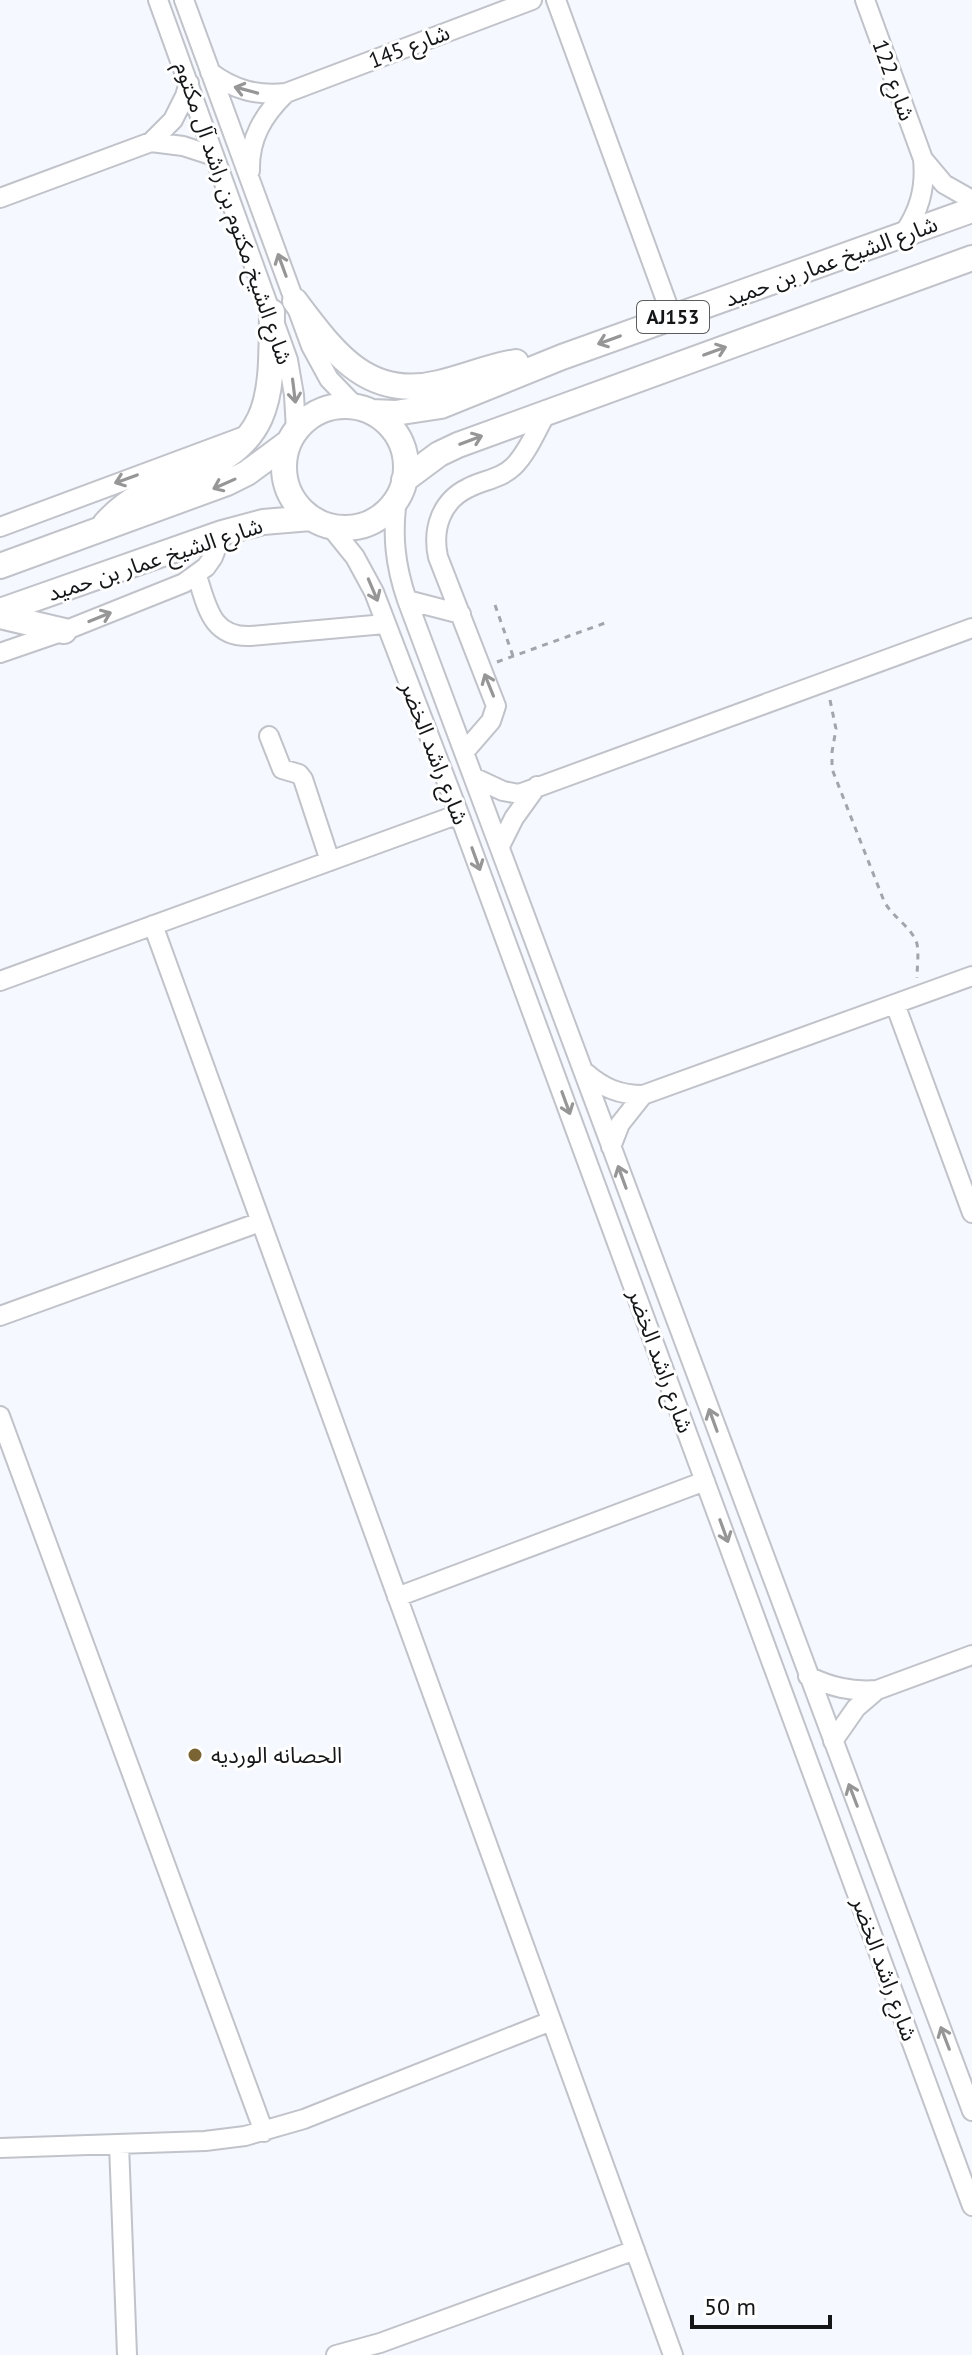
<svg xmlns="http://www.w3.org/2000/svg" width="972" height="2355" font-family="'PT Sans','Noto Sans Arabic',sans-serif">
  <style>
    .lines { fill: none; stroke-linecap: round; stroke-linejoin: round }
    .minor-casing { stroke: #c0c3c9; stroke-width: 22 }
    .major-casing { stroke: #c0c3c9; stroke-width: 28 }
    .path { stroke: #a3a5aa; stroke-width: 3; stroke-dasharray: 6 6; stroke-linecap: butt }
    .minor { stroke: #fff; stroke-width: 18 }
    .major { stroke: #fff; stroke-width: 24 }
    .oneway { stroke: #969697 }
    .poi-dot { fill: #7a6434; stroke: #fff; stroke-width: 3 }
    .labels { text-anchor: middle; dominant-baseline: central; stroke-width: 6; stroke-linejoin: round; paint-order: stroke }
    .shield { fill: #fff; stroke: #5b5c5d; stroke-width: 2 }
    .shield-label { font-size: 20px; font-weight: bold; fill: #151618 }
    .street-label { font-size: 22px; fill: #151618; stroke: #fff }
    .poi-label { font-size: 22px; fill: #151618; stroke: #fff; text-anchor: start }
  </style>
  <rect width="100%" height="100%" fill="#f5f8fe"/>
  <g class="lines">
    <!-- minor casing -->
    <g class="minor-casing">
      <path id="minor" d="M 158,0 L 288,360 L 294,395 L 296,430
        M 184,0 L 311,346 L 329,379 L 356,407
        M 556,0 L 672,317
        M 865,0 L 923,159 C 926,189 919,212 902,236
        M 210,72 C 234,90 257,96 286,93 L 532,0
        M 151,142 L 183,146 L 214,156
        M 923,159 L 944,184 L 972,200
        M 250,171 C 249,139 263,115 286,93
        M 0,198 L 151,142 L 173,120 L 185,96 L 189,83
        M 397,499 C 392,535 395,565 407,600 L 972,2111
        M 330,526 L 355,557 L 374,592 L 459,814 L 972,2206
        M 0,527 L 242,437
        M 197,576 C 207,606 211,638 251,636 L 385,624
        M 407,600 L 461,614
        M 0,653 L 64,631 L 184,583 L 206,567 L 213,557 L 222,533
        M 269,736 L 282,769 L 299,774 L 303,779 L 330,861
        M 465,751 L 491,721 L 496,706 L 438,557 C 432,529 441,501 468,488 C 483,480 501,479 514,466 C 528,452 537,429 547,412
        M 475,778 L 503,791 L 519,794 L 972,628
        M 500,846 L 514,818 L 537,786
        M 153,925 L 673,2355
        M 0,981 L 459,814
        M 895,1004 L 972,1213
        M 586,1073 C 603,1088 620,1095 643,1095 L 972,976
        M 611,1147 L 620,1124 L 643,1095
        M 0,1316 L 260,1222
        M 0,1416 L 264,2132
        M 397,1597 L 705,1481
        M 808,1676 C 831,1687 851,1692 877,1690 L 972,1655
        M 833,1741 L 856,1708 L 877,1690
        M 119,2144 L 127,2355
        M 0,2148 L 205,2141 L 245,2136 L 304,2119 L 551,2021
        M 336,2355 L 380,2343 L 635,2250"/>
    </g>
    <!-- major casing -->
    <g class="major-casing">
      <path id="major" d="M 295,301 C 333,351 367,401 439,383 C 465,377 490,366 516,362
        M284 467a61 61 0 1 1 122 0a61 61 0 1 1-122 0Z
        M 372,412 L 395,413 L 441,406 L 562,357 L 972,210
        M 404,480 L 439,454 L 458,445 L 972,258
        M 105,524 C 128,498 150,490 182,478 C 275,444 271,398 272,312
        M 0,566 L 227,483 L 247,473 L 289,442
        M 0,611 L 222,533 L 263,522 L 311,518
        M 0,616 L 64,631"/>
    </g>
    <!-- path -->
    <path class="path" d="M 495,605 L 513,656
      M 497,662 L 605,623
      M 830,700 L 836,729 L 832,752 L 832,769 L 884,901 C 892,917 912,927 917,944 C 919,954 917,967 917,978"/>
    <!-- minor -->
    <use href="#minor" class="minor"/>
    <!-- major -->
    <use href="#major" class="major"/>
  </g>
  <!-- one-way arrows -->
  <defs><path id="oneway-shaft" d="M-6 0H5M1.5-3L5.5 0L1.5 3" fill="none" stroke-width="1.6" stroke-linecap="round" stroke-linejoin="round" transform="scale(2)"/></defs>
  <g class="oneway">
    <use href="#oneway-shaft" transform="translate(246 90) rotate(-165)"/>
    <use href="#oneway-shaft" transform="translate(282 265) rotate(-110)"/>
    <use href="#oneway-shaft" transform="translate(609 340) rotate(160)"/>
    <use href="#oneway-shaft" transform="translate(715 351) rotate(-20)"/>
    <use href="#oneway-shaft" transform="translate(294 391) rotate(83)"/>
    <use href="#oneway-shaft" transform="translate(471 440) rotate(-21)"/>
    <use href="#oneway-shaft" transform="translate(126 479) rotate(160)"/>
    <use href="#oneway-shaft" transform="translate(224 484) rotate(156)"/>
    <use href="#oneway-shaft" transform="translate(373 590) rotate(67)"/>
    <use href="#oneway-shaft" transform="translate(100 617) rotate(-22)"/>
    <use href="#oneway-shaft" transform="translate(489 685) rotate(-112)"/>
    <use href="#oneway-shaft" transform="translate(476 859) rotate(70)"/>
    <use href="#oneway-shaft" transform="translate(566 1103) rotate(70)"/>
    <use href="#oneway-shaft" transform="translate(622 1177) rotate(-110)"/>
    <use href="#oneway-shaft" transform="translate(713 1420) rotate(-110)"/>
    <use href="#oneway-shaft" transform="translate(724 1531) rotate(70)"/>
    <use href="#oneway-shaft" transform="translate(853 1795) rotate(-111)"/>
    <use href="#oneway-shaft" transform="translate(945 2038) rotate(-111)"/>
  </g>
  <!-- markers -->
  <circle class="poi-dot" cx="195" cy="1755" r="8"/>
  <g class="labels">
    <!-- shield labels -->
    <rect class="shield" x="637" y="301" width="72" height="32" rx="6"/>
    <g class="shield-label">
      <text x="673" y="317">AJ153</text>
    </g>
    <!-- street labels -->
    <g class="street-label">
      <text transform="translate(409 46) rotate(-21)">شارع 145</text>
      <text transform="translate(894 80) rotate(70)">شارع 122</text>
      <text transform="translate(234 213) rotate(71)">شارع الشيخ مكتوم بن راشد آل مكتوم</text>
      <text transform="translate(831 261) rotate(-20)">شارع الشيخ عمار بن حميد</text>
      <text transform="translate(155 559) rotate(-18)">شارع الشيخ عمار بن حميد</text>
      <text transform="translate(435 753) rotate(69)">شارع راشد الخضر</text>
      <text transform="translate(661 1361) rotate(70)">شارع راشد الخضر</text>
      <text transform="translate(885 1969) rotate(70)">شارع راشد الخضر</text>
    </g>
    <!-- poi labels -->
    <g class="poi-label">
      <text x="211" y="1755">الحصانه الورديه</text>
    </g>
  </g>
  <!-- scale -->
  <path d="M692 2315v12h138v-12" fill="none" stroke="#151618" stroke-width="4"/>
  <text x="704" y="2315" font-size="24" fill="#151618" stroke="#ffffff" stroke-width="6" paint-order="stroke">50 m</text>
</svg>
